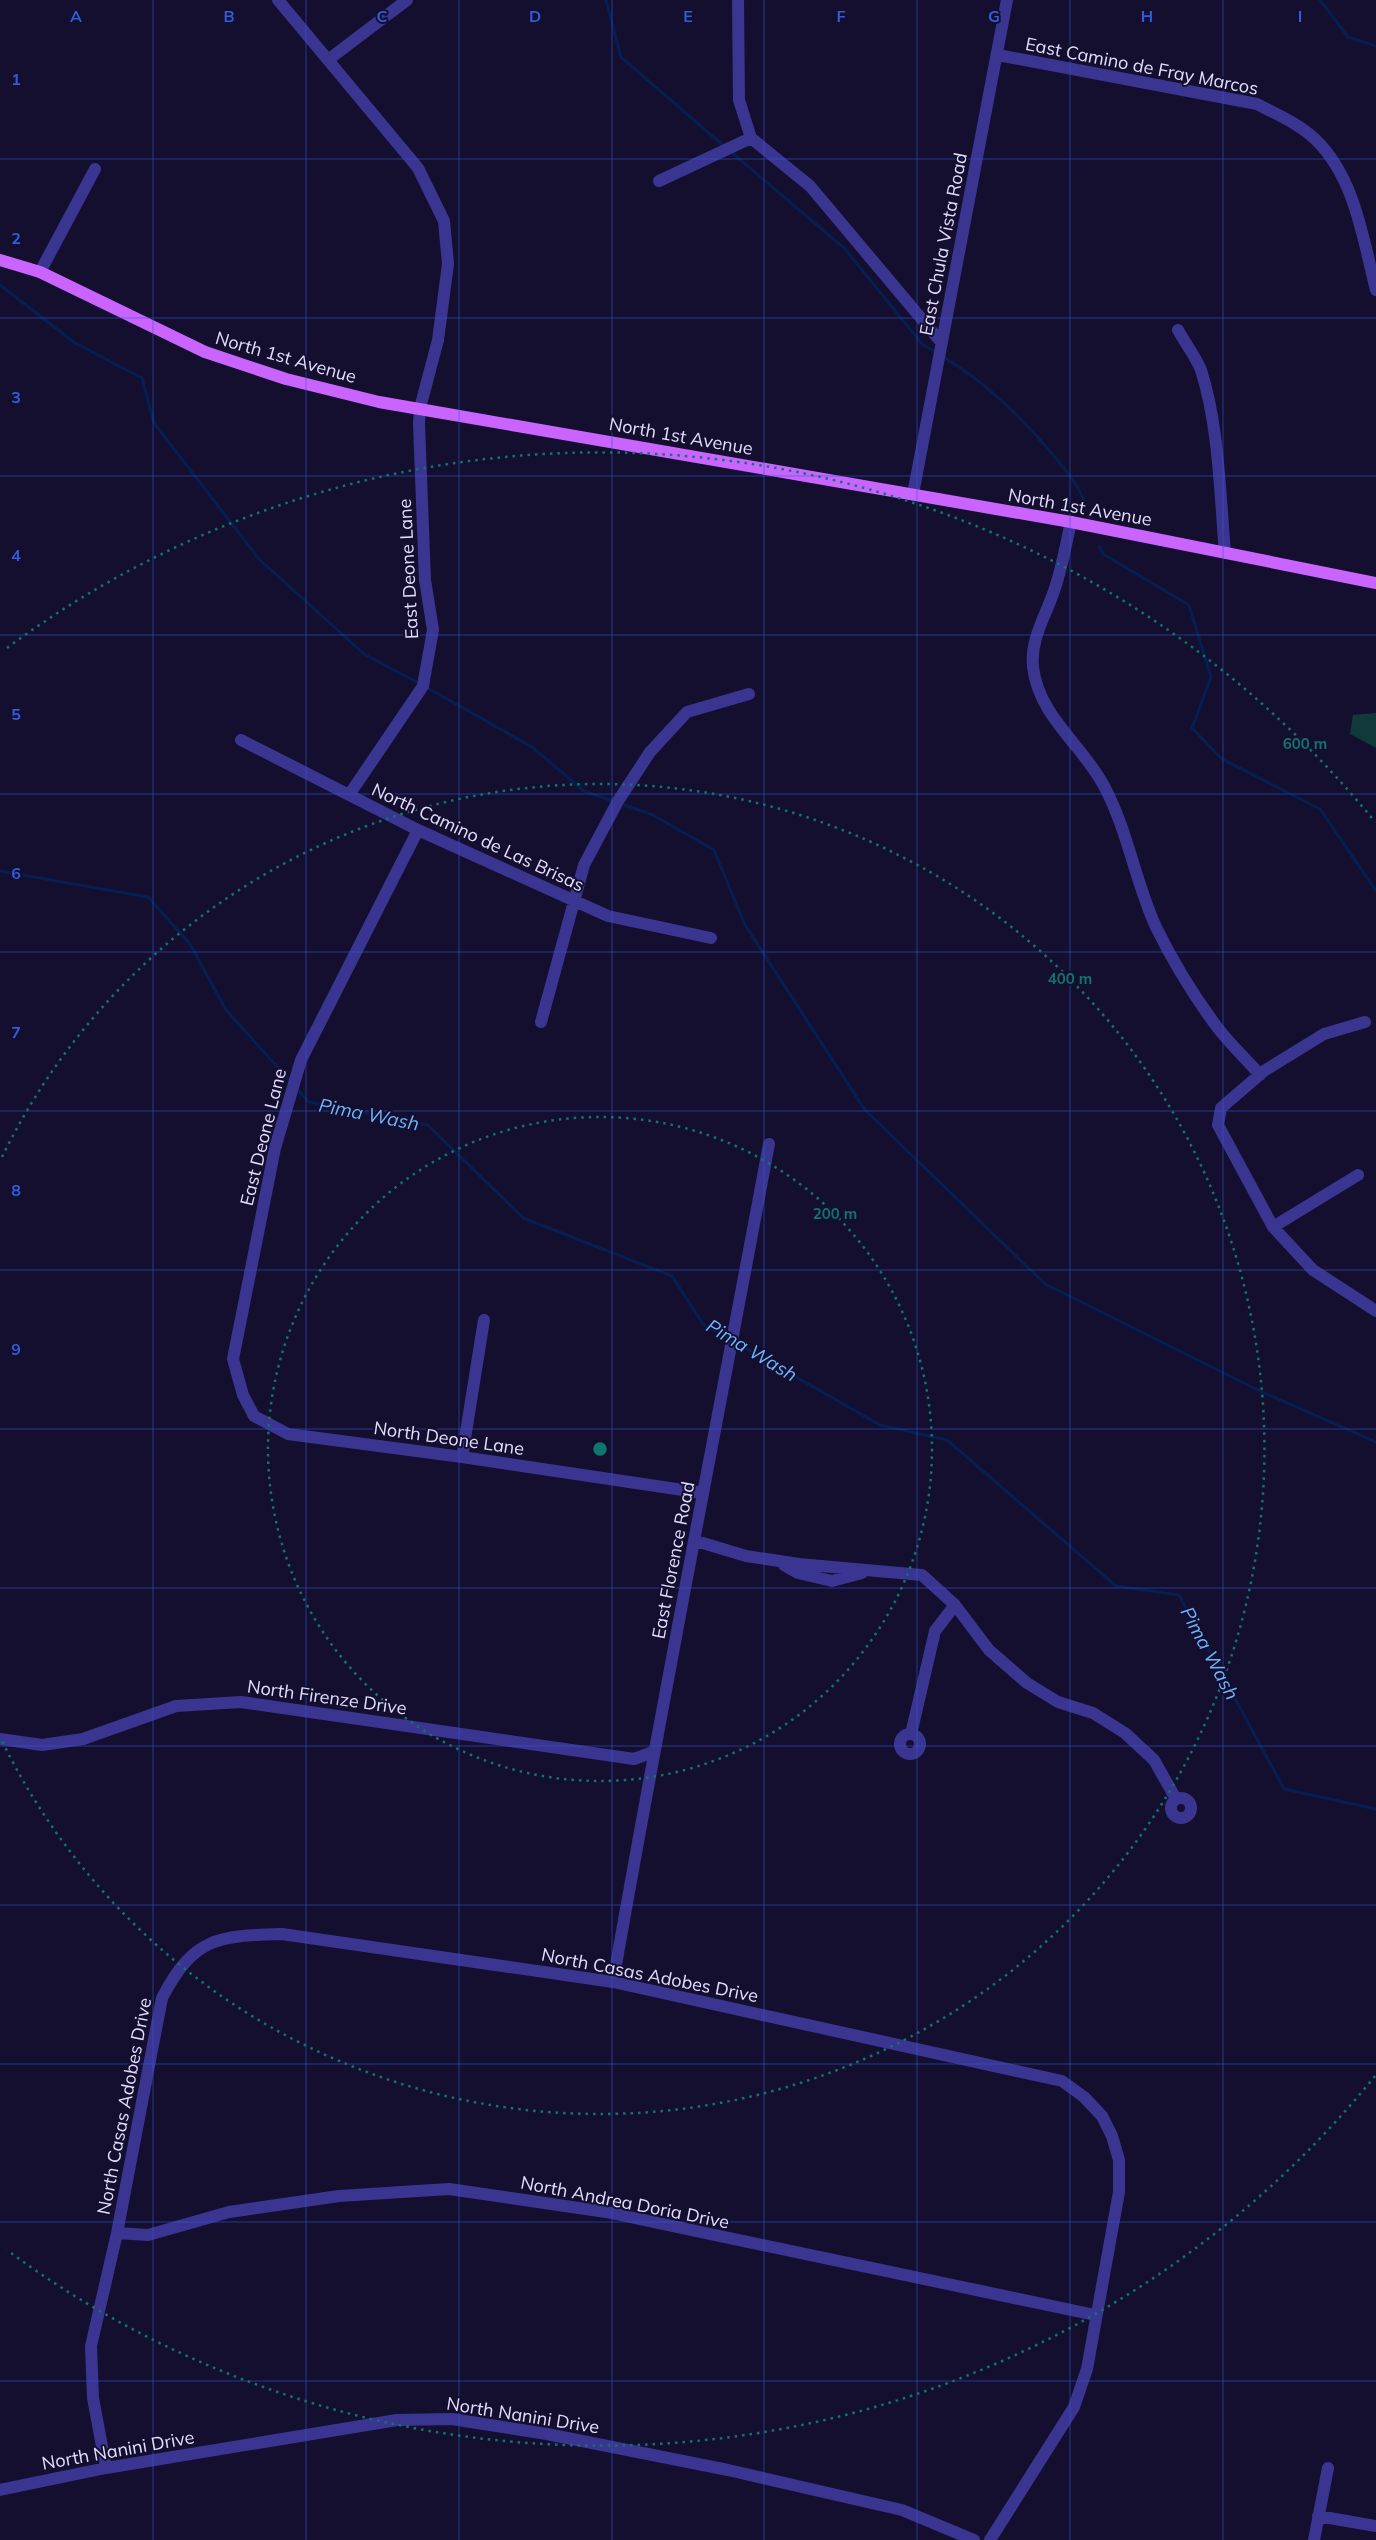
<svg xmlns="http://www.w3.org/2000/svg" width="1376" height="2540" font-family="Mulish,sans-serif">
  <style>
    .green { fill: #113939 }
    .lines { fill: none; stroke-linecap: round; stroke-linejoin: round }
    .stream { stroke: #051f52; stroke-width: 3 }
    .minor { stroke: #3b3592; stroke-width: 12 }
    .major { stroke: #c964ff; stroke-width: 12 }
    .grid { fill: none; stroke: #315cdc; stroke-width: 1; stroke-opacity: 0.55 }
    .ring { fill: none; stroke: #0f766e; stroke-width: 2.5; stroke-dasharray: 2.5 5 }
    .labels { text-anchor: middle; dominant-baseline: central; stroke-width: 4; stroke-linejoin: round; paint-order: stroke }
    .street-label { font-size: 18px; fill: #e2ddff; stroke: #150f2f }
    .water-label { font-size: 19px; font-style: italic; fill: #6bb6ff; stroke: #150f2f }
    .grid-label { font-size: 16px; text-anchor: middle; font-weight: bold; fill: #315cdc; stroke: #150f2f; stroke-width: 4; stroke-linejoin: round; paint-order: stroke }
    .centre { fill: #0f766e; stroke: #150f2f; stroke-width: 2.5 }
    .ring-label { font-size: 15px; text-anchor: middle; font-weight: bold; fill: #0f766e; stroke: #150f2f; stroke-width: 4; stroke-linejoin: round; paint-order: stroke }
  </style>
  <rect width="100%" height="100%" fill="#150f2f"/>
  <!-- green -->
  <path class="green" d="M 1376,713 L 1376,748 L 1350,734 L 1353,715 Z"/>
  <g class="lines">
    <!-- stream -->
    <path class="stream" d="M 606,0 L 621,57 L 725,147
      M 1320,0 L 1348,37 L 1376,46
      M 730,151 L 844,248 L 923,345 L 936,352
      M 0,285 L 75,343 L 142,378 L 154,423 L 259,559 L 364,654 L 420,684
      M 943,357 C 987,383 1021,417 1054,456 C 1065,470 1077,483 1084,500
      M 1099,546 L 1103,554 L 1189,605 L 1211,677 L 1192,728 L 1222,759 L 1320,809 L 1376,891
      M 426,687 L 532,747 L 584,791 L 613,801
      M 619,803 L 653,815 L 714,850 L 745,925 L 865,1110 L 1045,1284 L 1260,1391 L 1376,1442
      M 0,871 L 148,897 L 190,944 L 226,1010 L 290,1081
      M 296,1088 L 309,1102 L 428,1125 L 523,1218 L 672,1276 L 703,1324 L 729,1339
      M 735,1342 L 880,1425 L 947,1440 L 1116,1586 L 1179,1595 L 1284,1789 L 1376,1809"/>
    <!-- minor -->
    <path class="minor" d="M 278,0 L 418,168 L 444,221 L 448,264 L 438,340 L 420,408 L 419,424 L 425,580 L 433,630 L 423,686 L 349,795
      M 738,0 L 739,100 L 751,138 L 810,186 L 941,342
      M 998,55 L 1257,104 C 1276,114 1300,124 1316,140 C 1355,178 1363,239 1376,290
      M 328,60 L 407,0
      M 659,181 L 751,138
      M 40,272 L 95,169
      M 1178,330 C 1185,343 1196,357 1201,370 C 1219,426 1220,495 1225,553
      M 913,494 L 1007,0
      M 1071,522 C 1066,544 1062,567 1055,588 C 1047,614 1030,638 1033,667 C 1039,717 1082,744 1104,786 C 1128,831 1135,881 1156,927 C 1173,962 1194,996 1217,1027 C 1230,1044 1246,1059 1260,1075
      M 241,740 L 418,830 L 608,916 L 711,938
      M 418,830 L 301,1060 L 275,1148 L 233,1359 L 243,1395 L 254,1416 L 288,1434 L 462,1457 L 703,1493
      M 541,1022 L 584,865 L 618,801 L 650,752 L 687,712 L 749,694
      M 1365,1022 L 1324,1034 L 1264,1071 L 1221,1108 L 1218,1125 L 1273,1227 L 1313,1270 L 1376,1311
      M 1273,1227 L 1358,1175
      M 462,1457 L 484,1320
      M 696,1541 L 746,1556 L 799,1564 L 922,1575 L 955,1605 L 989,1650 L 1027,1683 L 1058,1702 L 1093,1713 L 1125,1733 L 1154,1760 L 1176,1799
      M 784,1565 L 798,1573 L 832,1581 L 862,1573
      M 911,1734 L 935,1631 L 955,1605
      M900 1744a10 10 0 1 1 20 0a10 10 0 1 1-20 0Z
      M 0,1739 L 42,1745 L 83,1739 L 176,1706 L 241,1702 L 634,1759 L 653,1752
      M1171 1808a10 10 0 1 1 20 0a10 10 0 1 1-20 0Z
      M 613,1982 C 662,1702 717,1423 769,1144
      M 117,2233 L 148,2235 L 229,2212 L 339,2196 L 449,2189 L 606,2212 L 1095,2315
      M 106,2468 L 93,2398 L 91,2346 L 117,2233 L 162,1998 C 194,1937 217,1936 282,1934 L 613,1982 L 1062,2081 L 1084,2097 L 1102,2116 L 1112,2136 L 1119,2160 L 1119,2192 L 1087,2369 L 1074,2407 L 990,2540
      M 0,2490 L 106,2468 L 397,2420 L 452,2419 L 547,2434 L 728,2470 L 902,2510 L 974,2540
      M 1318,2516 L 1376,2526
      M 1314,2540 L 1328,2468"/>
    <!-- major -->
    <path class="major" d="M 0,260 L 40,272 L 205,352 L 286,379 L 379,402 L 1071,522 L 1376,583"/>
  </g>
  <!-- grid -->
  <path class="grid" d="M 153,0 L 153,2540M 306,0 L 306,2540M 459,0 L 459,2540M 612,0 L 612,2540M 764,0 L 764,2540M 917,0 L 917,2540M 1070,0 L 1070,2540M 1223,0 L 1223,2540M 0,159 L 1376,159M 0,318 L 1376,318M 0,476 L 1376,476M 0,635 L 1376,635M 0,794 L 1376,794M 0,952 L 1376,952M 0,1111 L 1376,1111M 0,1270 L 1376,1270M 0,1429 L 1376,1429M 0,1588 L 1376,1588M 0,1746 L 1376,1746M 0,1905 L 1376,1905M 0,2064 L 1376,2064M 0,2222 L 1376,2222M 0,2381 L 1376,2381"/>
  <!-- distance rings -->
  <g class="ring">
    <circle cx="600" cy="1449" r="332"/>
    <path d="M2 1157A665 665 0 1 1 2 1741"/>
    <path d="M1375 2076A997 997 0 0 1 7 2250M7 648A997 997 0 0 1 1375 822"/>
  </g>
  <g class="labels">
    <!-- street labels -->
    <g class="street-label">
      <text transform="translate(1142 66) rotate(11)">East Camino de Fray Marcos</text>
      <text transform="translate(943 244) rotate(-79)">East Chula Vista Road</text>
      <text transform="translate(286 357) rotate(16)">North 1st Avenue</text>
      <text transform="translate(681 436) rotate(10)">North 1st Avenue</text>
      <text transform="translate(1080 507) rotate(10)">North 1st Avenue</text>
      <text transform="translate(408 569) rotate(-93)">East Deone Lane</text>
      <text transform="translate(478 837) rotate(25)">North Camino de Las Brisas</text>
      <text transform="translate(263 1137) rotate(-76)">East Deone Lane</text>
      <text transform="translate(449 1438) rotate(8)">North Deone Lane</text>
      <text transform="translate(673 1560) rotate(-79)">East Florence Road</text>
      <text transform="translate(327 1697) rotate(8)">North Firenze Drive</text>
      <text transform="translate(650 1975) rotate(11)">North Casas Adobes Drive</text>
      <text transform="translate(124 2106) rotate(-79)">North Casas Adobes Drive</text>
      <text transform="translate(625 2202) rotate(11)">North Andrea Doria Drive</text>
      <text transform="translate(523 2415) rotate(9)">North Nanini Drive</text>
      <text transform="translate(118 2450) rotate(-10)">North Nanini Drive</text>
    </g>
    <!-- water labels -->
    <g class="water-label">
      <text transform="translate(369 1114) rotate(11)">Pima Wash</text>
      <text transform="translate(752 1350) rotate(31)">Pima Wash</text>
      <text transform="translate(1210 1653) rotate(62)">Pima Wash</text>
    </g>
  </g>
  <g class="grid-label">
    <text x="76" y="22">A</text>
    <text x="229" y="22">B</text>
    <text x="382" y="22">C</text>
    <text x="535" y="22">D</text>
    <text x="688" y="22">E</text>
    <text x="841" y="22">F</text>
    <text x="994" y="22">G</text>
    <text x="1147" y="22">H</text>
    <text x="1300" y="22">I</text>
    <text x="16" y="85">1</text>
    <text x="16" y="244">2</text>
    <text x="16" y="403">3</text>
    <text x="16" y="561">4</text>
    <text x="16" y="720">5</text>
    <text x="16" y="879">6</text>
    <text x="16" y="1038">7</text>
    <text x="16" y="1196">8</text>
    <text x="16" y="1355">9</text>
  </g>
  <circle cx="600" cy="1449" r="8" class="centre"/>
  <g class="ring-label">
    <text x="1305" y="749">600 m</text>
    <text x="1070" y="984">400 m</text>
    <text x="835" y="1219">200 m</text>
  </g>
</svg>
